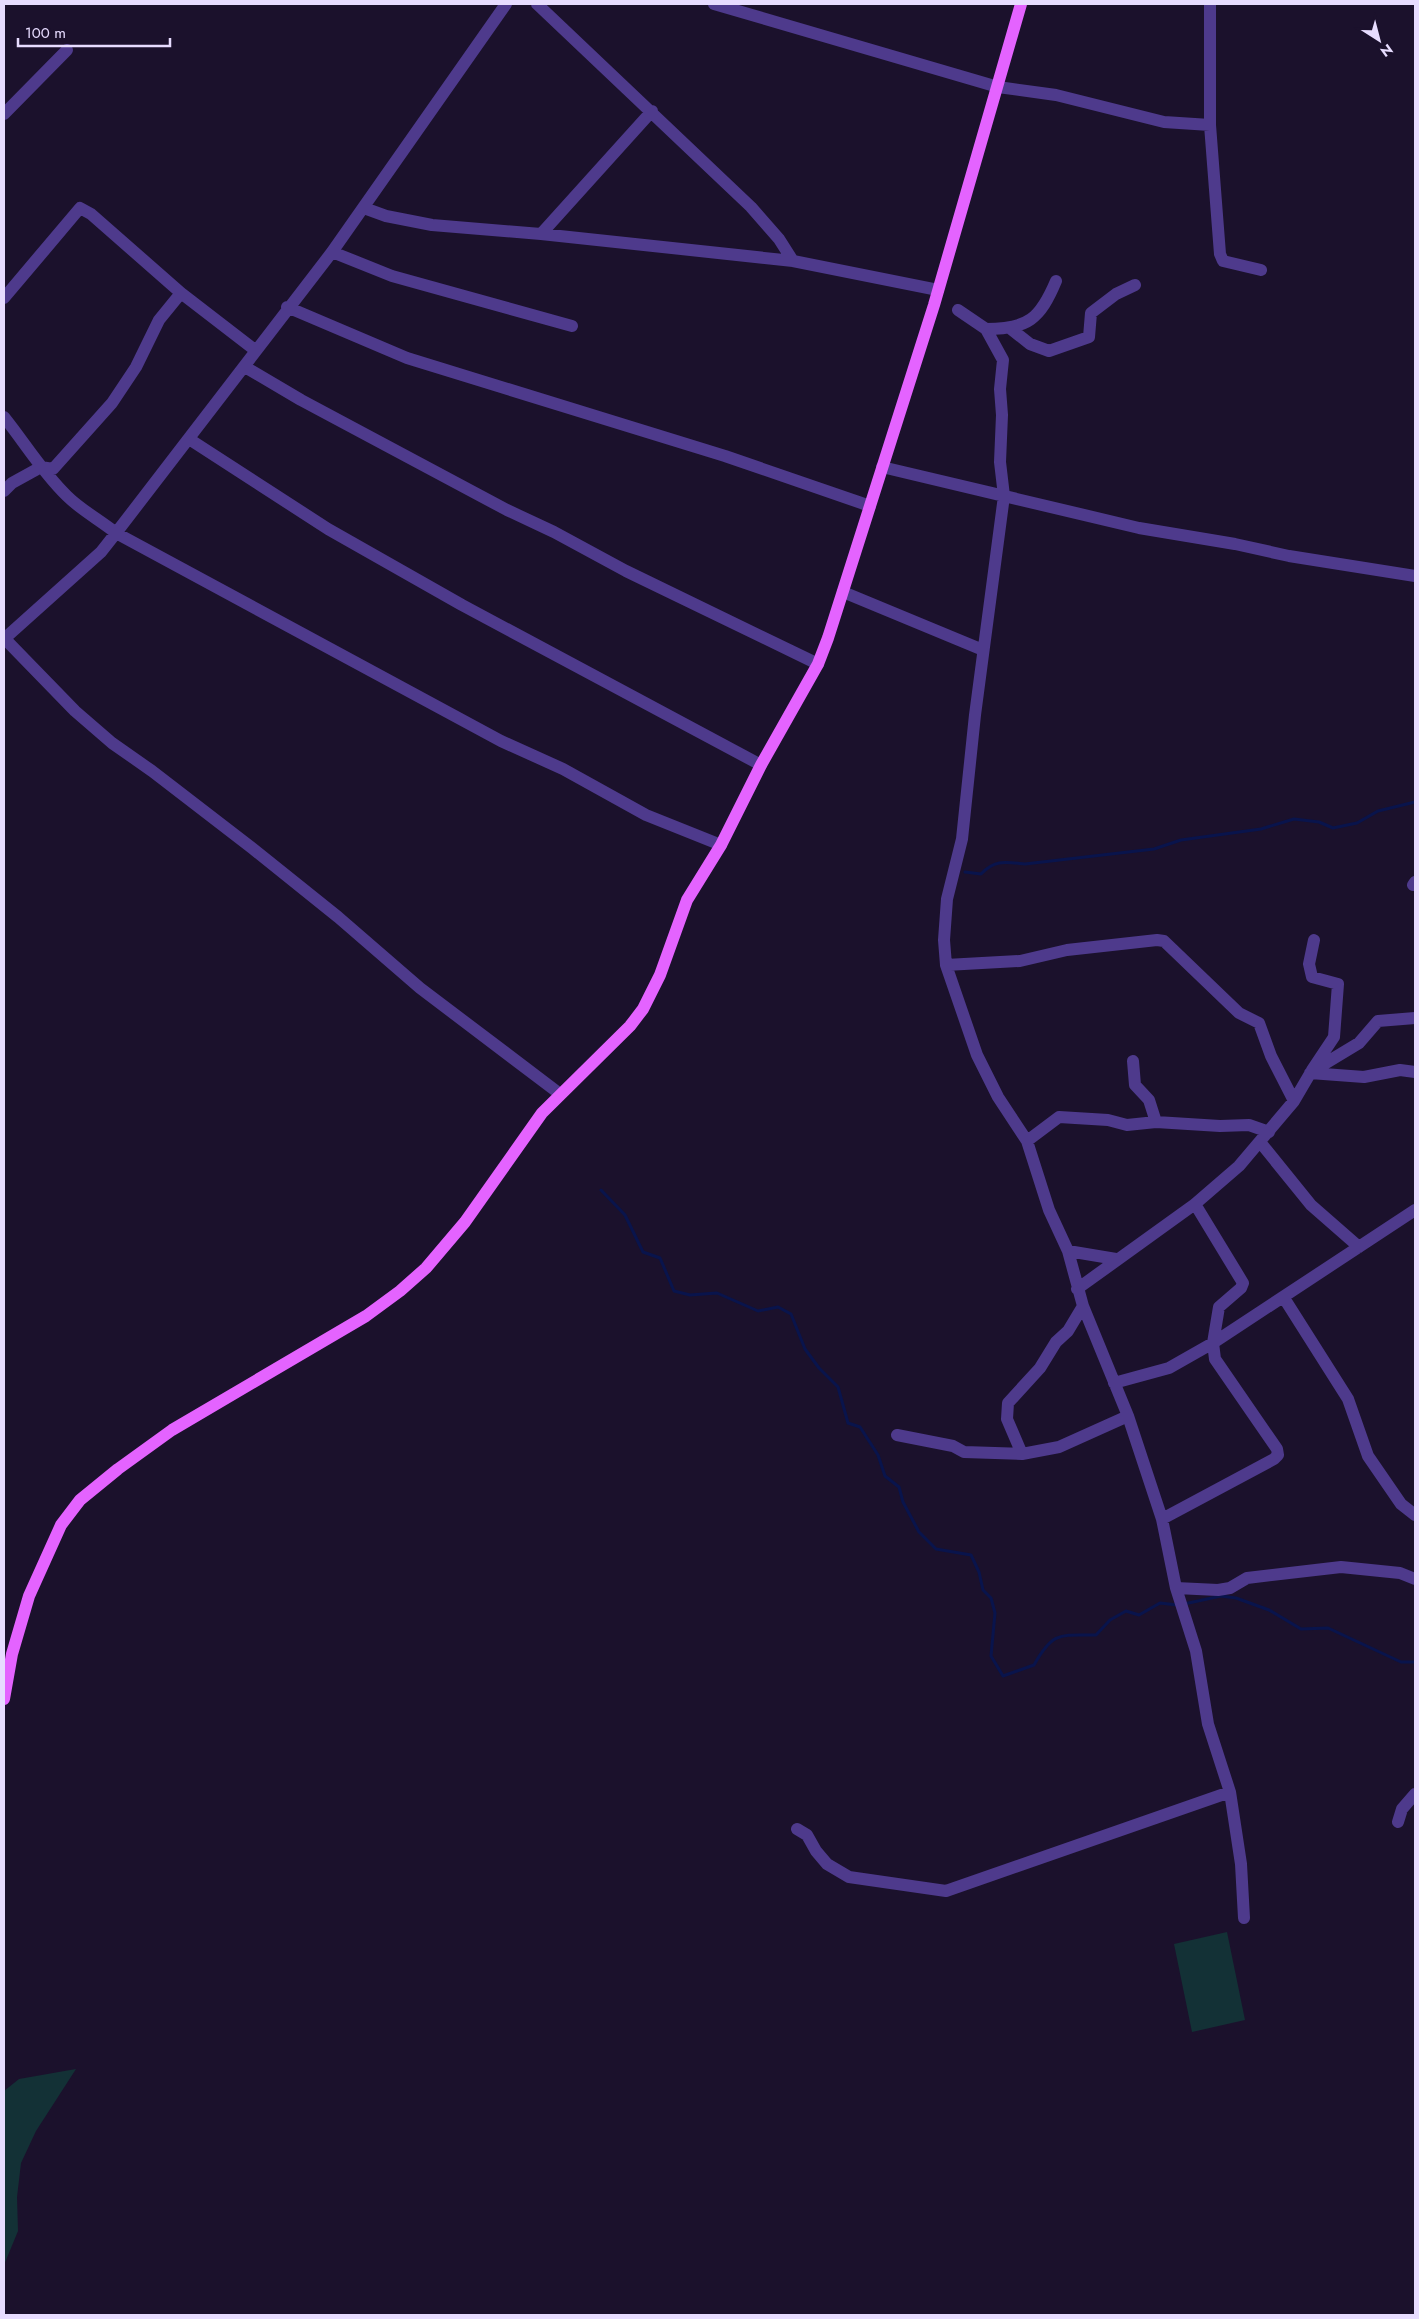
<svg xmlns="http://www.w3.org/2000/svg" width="1419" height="2319" font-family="Jost,sans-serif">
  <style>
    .green { fill: #133136 }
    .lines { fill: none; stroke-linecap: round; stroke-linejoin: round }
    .stream { stroke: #09144c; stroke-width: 3 }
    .minor { stroke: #4e3a8c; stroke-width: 12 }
    .major { stroke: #e463ff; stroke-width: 12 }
  </style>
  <rect width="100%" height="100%" fill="#1b112c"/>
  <!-- green -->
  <path class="green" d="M 1227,1932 L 1245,2020 L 1192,2032 L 1174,1944 Z
    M 76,2069 L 36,2131 L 21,2163 L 17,2197 L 18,2231 L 4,2265 L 4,2091 L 19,2079 Z"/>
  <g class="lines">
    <!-- stream -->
    <path class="stream" d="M 965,872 L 981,874 C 995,859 1006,862 1025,864 L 1154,849 L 1181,840 L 1261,829 L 1294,819 L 1319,822 L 1333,828 L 1357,823 L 1378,811 L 1415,802
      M 601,1190 L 625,1215 L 643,1252 L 660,1258 L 674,1291 L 690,1295 L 717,1293 L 758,1311 L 778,1307 L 791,1314 L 805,1349 L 819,1368 L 838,1387 L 848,1423 L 860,1427 L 878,1455 L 885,1476 L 899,1487 L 903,1502 L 919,1532 L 936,1549 L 971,1555 L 979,1572 L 983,1590 L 991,1598 L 995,1613 L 991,1656 L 1003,1676 L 1034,1665 C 1053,1631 1060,1635 1096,1635 L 1110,1620 L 1126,1611 L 1139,1615 L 1160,1603 L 1177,1605
      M 1184,1604 L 1221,1596 L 1236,1598 L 1269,1610 L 1301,1629 L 1328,1628 L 1401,1662 L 1415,1662"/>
    <!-- minor -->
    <path class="minor" d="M 537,4 L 751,207 L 779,239 L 793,261
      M 714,4 L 998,87 L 1056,95 L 1164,122 L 1210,125
      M 1210,4 L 1210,125 L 1220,254 L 1223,261 L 1261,270
      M 4,114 L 67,50
      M 364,208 L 386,216 L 432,225 L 541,234 L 793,261 L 938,290
      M 541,234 L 652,111
      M 332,252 L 392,276 L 572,326
      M 4,298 L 80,208 L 91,214 L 181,293 L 255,350
      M 287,307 L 407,358 L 725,456 L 870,506
      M 958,310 L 986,329 L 1003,360 L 1000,389 L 1002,415 L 1000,462 L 1004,496 L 975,715 L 962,839 L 947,899 L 944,940 L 946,965 L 977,1055 L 998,1097 L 1027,1141 L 1049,1210 L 1068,1251 L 1083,1306 L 1128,1416 L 1162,1519 L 1176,1588 L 1196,1651 L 1208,1724 L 1230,1792 L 1241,1864 L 1244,1918
      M 986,329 C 1028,329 1040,319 1056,281
      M 1011,329 L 1030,344 L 1049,351 L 1089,337 L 1091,313 L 1116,294 L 1135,285
      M 245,367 L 301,400 L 507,510 L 554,532 L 626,571 L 818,664
      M 4,417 C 25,443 42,472 67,496 C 81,510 100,520 116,533 L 501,741 L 563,769 L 646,815 L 721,845
      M 189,439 L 328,529 L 462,605 L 761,765
      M 882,467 L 1139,528 L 1235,544 L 1289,556 L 1415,576
      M 4,491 L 12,483 L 41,467 L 53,469 L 112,403 L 136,367 L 159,320 L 181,293
      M 843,592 L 983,650
      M 4,638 L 75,711 L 112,743 L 152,771 L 252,848 L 338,917 L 420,988 L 560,1094
      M 4,639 L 101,552 L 116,533 L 332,252 L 506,4
      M 1413,885 L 1415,882
      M 946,965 L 1020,961 L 1067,950 L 1157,940 L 1164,941 L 1239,1013 L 1259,1023 L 1271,1056 L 1294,1101
      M 1133,1061 L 1135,1085 L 1149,1100 L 1156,1122
      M 1312,1070 L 1334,1037 L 1338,984 L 1312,977 L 1309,964 L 1314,940
      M 1310,1073 L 1364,1077 L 1400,1070 L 1415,1072
      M 1027,1141 L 1059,1117 L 1108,1120 L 1127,1125 L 1156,1122 L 1220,1126 L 1249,1125 L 1269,1132
      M 1260,1142 L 1311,1205 L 1359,1247
      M 1068,1251 L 1116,1259
      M 1077,1289 L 1195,1204 L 1239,1166 L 1294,1101 L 1311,1072 L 1359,1043 L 1378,1021 L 1415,1018
      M 1284,1298 L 1348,1399 L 1368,1456 L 1401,1504 L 1415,1515
      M 1114,1383 L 1169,1368 L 1213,1343 L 1415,1210
      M 897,1435 L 953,1446 L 964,1452 L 1022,1454 L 1059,1447 L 1128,1416
      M 1022,1454 L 1007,1419 L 1008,1403 L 1040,1368 L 1056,1342 L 1068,1331 L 1083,1306
      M 1162,1519 L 1274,1459 L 1278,1455 L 1277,1449 L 1215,1359 L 1213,1343 L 1219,1307 L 1241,1288 L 1243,1283 L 1195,1204
      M 1176,1588 L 1218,1590 L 1230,1588 L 1247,1578 L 1341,1567 L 1400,1573 L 1415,1579
      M 1398,1822 L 1402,1809 L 1415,1794
      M 797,1829 L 807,1835 L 816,1851 L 827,1864 L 849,1877 L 946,1891 L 1230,1792"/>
    <!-- major -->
    <path class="major" d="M 4,1699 L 12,1654 L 29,1596 L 61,1525 L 80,1500 L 118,1469 L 172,1430 L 366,1316 L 400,1291 L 426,1268 L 465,1222 L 542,1113 L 630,1026 L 643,1009 L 660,975 L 687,900 L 721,845 L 761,765 L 818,664 L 828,638 L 934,305 L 1021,4"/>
  </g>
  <!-- border -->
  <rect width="1419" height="2319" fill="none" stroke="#e7dcff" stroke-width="10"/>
  <!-- north arrow -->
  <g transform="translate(1379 40) rotate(144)" stroke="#1b112c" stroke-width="4" paint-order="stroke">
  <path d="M0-4L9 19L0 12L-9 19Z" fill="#e7dcff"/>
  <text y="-8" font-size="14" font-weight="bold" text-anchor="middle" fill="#e7dcff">N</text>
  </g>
  <!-- scale -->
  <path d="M18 38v8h152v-8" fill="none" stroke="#e7dcff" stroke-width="2.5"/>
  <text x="25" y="38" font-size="15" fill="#e7dcff" stroke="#1b112c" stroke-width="4" paint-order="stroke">100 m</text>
</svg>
